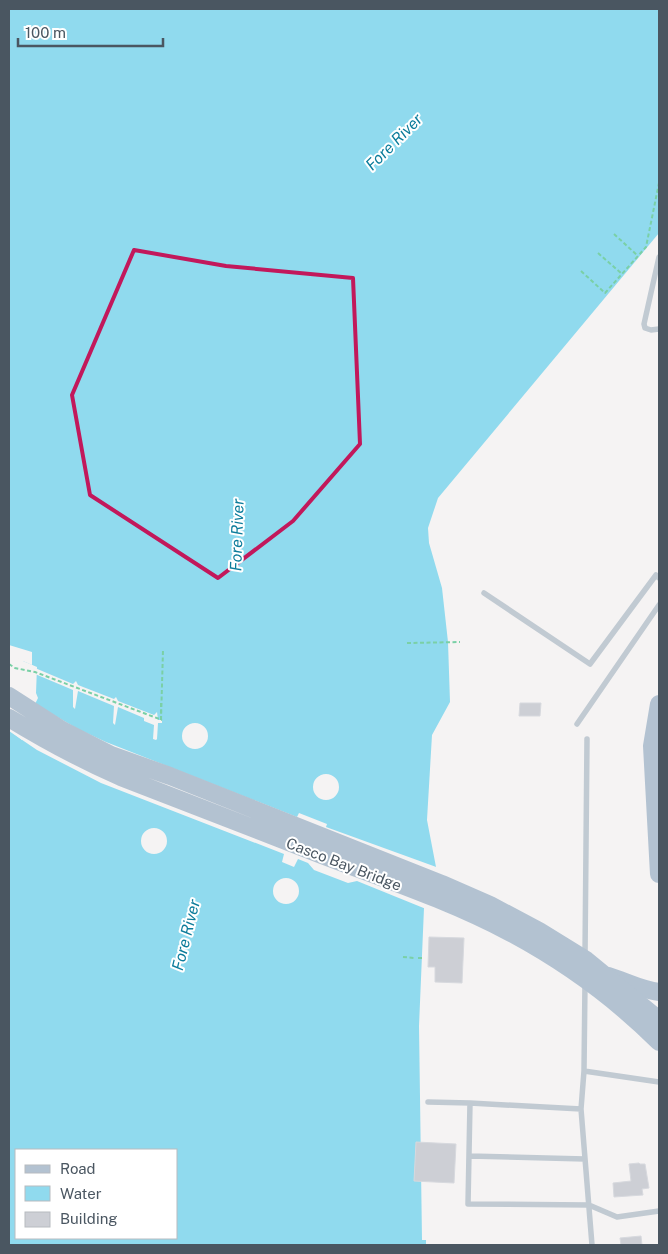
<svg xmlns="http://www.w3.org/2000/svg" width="668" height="1254" font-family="'Public Sans',sans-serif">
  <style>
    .water { fill: #90daee; fill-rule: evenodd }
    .pier { fill: #f5f3f3 }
    .building { fill: #cdcfd5; stroke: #d7d9de }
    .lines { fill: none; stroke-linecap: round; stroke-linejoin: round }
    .path { stroke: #7ad0a6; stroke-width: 2; stroke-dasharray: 4 2.5; stroke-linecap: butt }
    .lane { stroke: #c1cad2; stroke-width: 5.5 }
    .primary { stroke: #b3c2d1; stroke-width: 18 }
    .path-bridge { stroke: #7ad0a6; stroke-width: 2; stroke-dasharray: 4 2.5; stroke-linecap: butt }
    .primary-bridge { stroke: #b3c2d1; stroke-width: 18 }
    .marked { fill: none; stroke: #c2185b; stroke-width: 4; stroke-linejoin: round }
    .labels { text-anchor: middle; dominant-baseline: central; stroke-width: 4; stroke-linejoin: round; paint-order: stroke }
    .street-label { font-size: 15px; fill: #4a5661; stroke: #fff }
    .water-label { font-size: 16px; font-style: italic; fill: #0c7c9b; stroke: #fff }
  </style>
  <rect width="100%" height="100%" fill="#f5f3f3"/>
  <!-- water -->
  <path class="water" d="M 9,9 L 659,9 L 659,233 L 438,498 L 428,528 L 429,543 L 442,588 L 448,642 L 450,702 L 432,735 L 427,820 L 436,867 L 424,908 L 419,1026 L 422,1240 L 426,1240 L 426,1245 L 9,1245 L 9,730 L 22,740 L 34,694 L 36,693 L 37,667 L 23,661 L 24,659 L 9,653 ZM 16,1150 L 176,1150 L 176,1238 L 16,1238 Z"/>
  <!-- pier -->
  <path class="pier" d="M 9,645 L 32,652 L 32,665 L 23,661 L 22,664 L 21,660 L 9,655 Z
    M 35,668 L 73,684 L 76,681 L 78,685 L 114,699 L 116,697 L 118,701 L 154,715 L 157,712 L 158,720 L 162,720 L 162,723 L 158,723 L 157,739 L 156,740 L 153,739 L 154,725 L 144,721 L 144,718 L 118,707 L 115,725 L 113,723 L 114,706 L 78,691 L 75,709 L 73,707 L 73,690 L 35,674 Z
    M 31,693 L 36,693 L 38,698 L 35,704 L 78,729 L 106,742 L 297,817 L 299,813 L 327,824 L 326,827 L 439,868 L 426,909 L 357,881 L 348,883 L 314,870 L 308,863 L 298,859 L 294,867 L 282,862 L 284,854 L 101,783 L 37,750 L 9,731 L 9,727 L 21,736 Z
    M182 736a13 13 0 1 1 26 0a13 13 0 1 1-26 0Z
    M313 787a13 13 0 1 1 26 0a13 13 0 1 1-26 0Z
    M141 841a13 13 0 1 1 26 0a13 13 0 1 1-26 0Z
    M273 891a13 13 0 1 1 26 0a13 13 0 1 1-26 0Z"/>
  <!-- building -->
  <path class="building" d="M 520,703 L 541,703 L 540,716 L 519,716 Z
    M 429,937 L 464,938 L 462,983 L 435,982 L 435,967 L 428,967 Z
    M 416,1142 L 456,1144 L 454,1183 L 414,1181 Z
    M 639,1163 L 640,1164 L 645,1164 L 649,1188 L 642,1189 L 643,1195 L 614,1197 L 613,1183 L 631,1181 L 629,1164 Z
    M 641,1236 L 642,1245 L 621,1245 L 620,1238 Z"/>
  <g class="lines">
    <!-- path -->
    <path class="path" d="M 614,234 L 638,256
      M 598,253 L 622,274
      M 581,271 L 605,293 L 646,247 L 659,183
      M 407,643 L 460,642
      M 9,664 L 15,668 L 35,672 L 162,720
      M 161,720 L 163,650
      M 403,957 L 414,958
      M 418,958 L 422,958"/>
    <!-- lane -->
    <path class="lane" d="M 659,257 L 644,324 L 645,328 L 651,330 L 659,329
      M 484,593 L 590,664 L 656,575 L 659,578
      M 577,724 L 659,605
      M 585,956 L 587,739
      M 584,1071 L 585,983
      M 659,1082 L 584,1071 L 581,1109 L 470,1103 L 468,1204 L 589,1205 L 617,1217 L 659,1211
      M 428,1102 L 470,1103
      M 581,1109 L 592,1245
      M 469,1156 L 585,1159"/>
    <!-- primary -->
    <path class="primary" d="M 659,704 L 652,746 L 659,874
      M 608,976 C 625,981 641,990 659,992"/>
    <!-- path-bridge -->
    <path class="path-bridge" d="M 161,720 L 161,701"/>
    <!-- primary-bridge -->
    <path class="primary-bridge" d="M 9,696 L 62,730 L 111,755 L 170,776 L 442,884 L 490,905 L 539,931 L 586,960 L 659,1020
      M 9,718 C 45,740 82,760 121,777 C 188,803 255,829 322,855 C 385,879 451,901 511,933 C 565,962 616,999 659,1042"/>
  </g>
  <!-- marked area -->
  <path class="marked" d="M 134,250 L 226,266 L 353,278 L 360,444 L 293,521 L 218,578 L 90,495 L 72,395 Z"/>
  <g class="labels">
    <!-- street labels -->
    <g class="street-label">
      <text transform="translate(344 864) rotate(21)">Casco Bay Bridge</text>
    </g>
    <!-- water labels -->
    <g class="water-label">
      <text transform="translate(394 142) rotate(-45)">Fore River</text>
      <text transform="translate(237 535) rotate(-88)">Fore River</text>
      <text transform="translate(186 935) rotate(-76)">Fore River</text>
    </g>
  </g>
  <!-- border -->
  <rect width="668" height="1254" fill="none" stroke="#4a5661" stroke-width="20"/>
  <!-- legend -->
  <rect x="15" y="1149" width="162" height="90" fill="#ffffff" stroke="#b7bbc0"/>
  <rect x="25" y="1165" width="25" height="8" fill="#b3c2d1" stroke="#b7bbc0"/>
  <text x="60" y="1174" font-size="15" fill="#4a5661">Road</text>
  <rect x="25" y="1186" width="25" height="15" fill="#90daee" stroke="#b7bbc0"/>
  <text x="60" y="1199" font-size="15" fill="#4a5661">Water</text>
  <rect x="25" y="1212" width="25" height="15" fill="#cdcfd5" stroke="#b7bbc0"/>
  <text x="60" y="1224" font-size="15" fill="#4a5661">Building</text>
  <!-- scale -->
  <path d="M18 38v8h145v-8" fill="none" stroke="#4a5661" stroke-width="2.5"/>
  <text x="25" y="38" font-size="15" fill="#4a5661" stroke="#ffffff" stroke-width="4" paint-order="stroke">100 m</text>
</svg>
